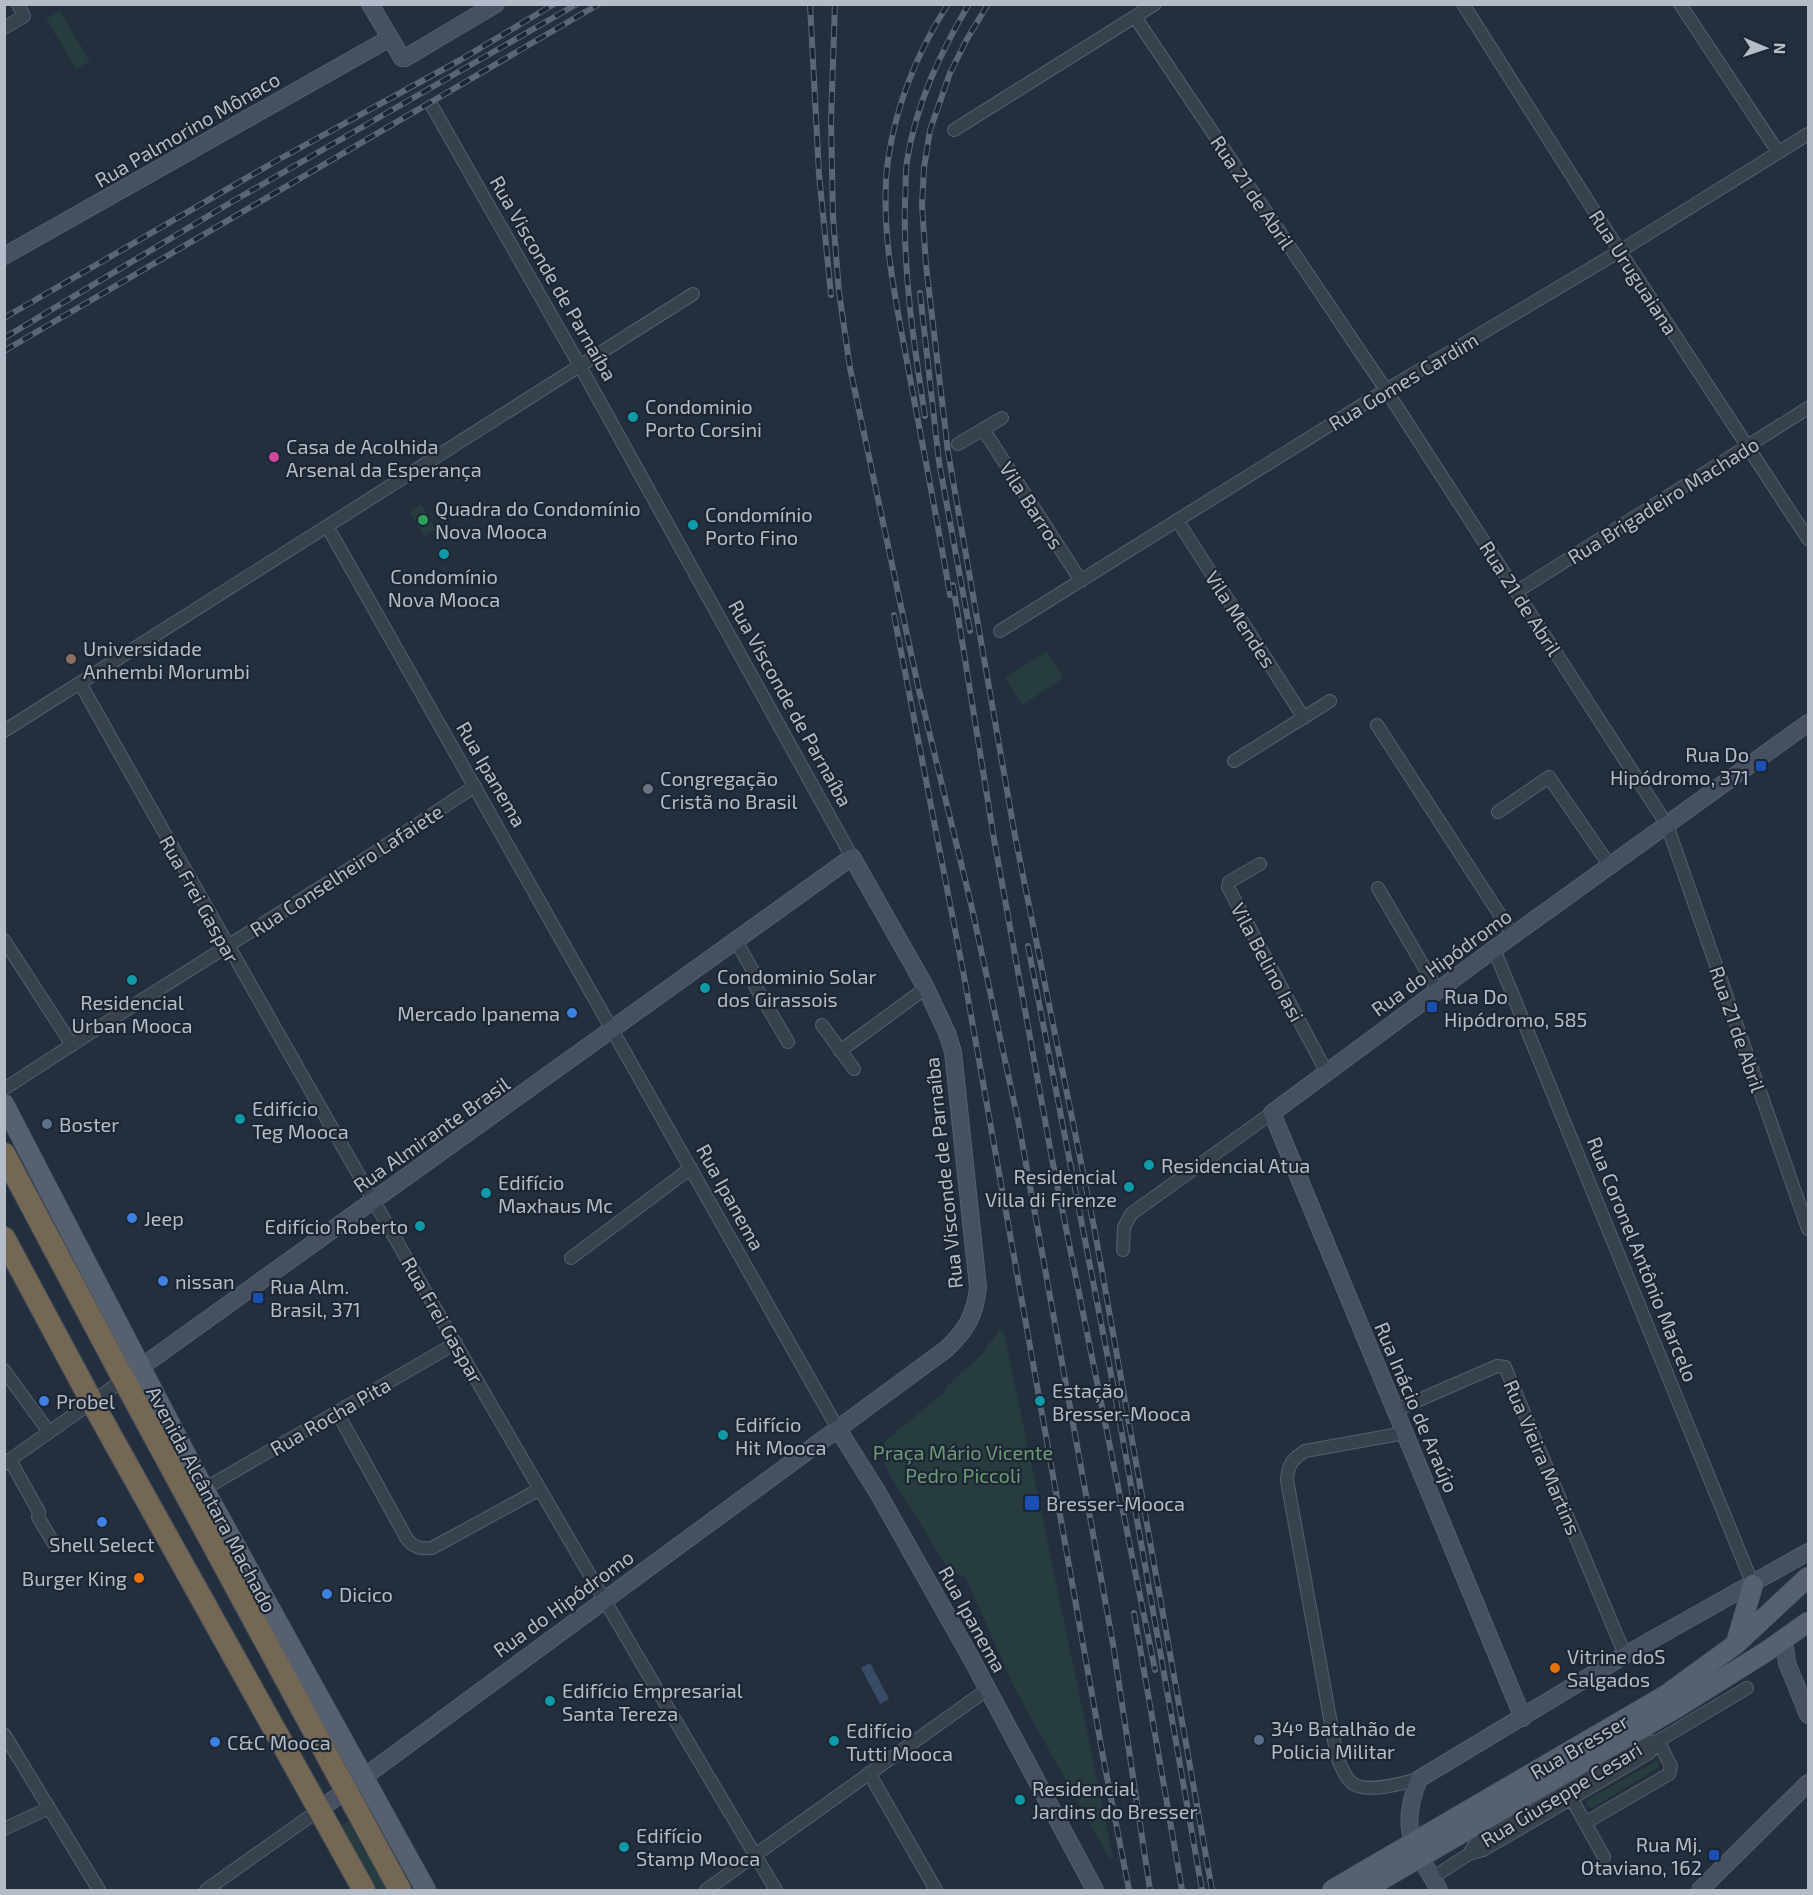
<svg xmlns="http://www.w3.org/2000/svg" width="1813" height="1895" font-family="'Exo 2',sans-serif">
  <style>
    .green { fill: #263c3f }
    .water { fill: #394c67 }
    .lines { fill: none; stroke-linecap: round; stroke-linejoin: round }
    .street-casing { stroke: #565f6c; stroke-width: 14 }
    .secondary-casing { stroke: #565f6c; stroke-width: 18 }
    .primary-casing { stroke: #414a57; stroke-width: 21 }
    .highway-casing { stroke: #434c59; stroke-width: 24 }
    .street { stroke: #38414e; stroke-width: 12 }
    .secondary { stroke: #465061; stroke-width: 16 }
    .primary { stroke: #56606e; stroke-width: 20 }
    .highway { stroke: #746855; stroke-width: 22 }
    .rail-casing { stroke: #5a6575; stroke-width: 6 }
    .rail { stroke: #1d2633; stroke-width: 4; stroke-dasharray: 11; stroke-linecap: butt }
    .primary-bridge-casing { stroke: #414a57; stroke-width: 21; stroke-linecap: butt }
    .primary-bridge { stroke: #56606e; stroke-width: 20 }
    .culture-dot { fill: #0f9aa8; stroke: #1d2633; stroke-width: 2 }
    .hotel-dot { fill: #d1479c; stroke: #1d2633; stroke-width: 2 }
    .leisure-dot { fill: #2e9e5b; stroke: #1d2633; stroke-width: 2 }
    .education-dot { fill: #8d6e63; stroke: #1d2633; stroke-width: 2 }
    .transit-dot { fill: #1a4fb4; stroke: #1d2633; stroke-width: 2 }
    .worship-dot { fill: #6b7280; stroke: #1d2633; stroke-width: 2 }
    .shop-dot { fill: #3f7fe0; stroke: #1d2633; stroke-width: 2 }
    .service-dot { fill: #5c6f8a; stroke: #1d2633; stroke-width: 2 }
    .food-dot { fill: #e8710a; stroke: #1d2633; stroke-width: 2 }
    .labels { text-anchor: middle; dominant-baseline: central; stroke-width: 4.5; stroke-linejoin: round; paint-order: stroke }
    .street-label { font-size: 20px; fill: #b4bcc9; stroke: #1d2633 }
    .poi-label { font-size: 20px; fill: #b4bcc9; stroke: #1d2633; text-anchor: start }
    .park-label { font-size: 20px; fill: #6b9a76; stroke: #1d2633 }
  </style>
  <rect width="100%" height="100%" fill="#242f3e"/>
  <!-- green -->
  <path class="green" d="M 60,11 L 90,61 L 76,69 L 46,19 Z
    M 421,504 L 436,529 L 424,536 L 409,512 Z
    M 1047,651 L 1064,678 L 1022,705 L 1005,678 Z
    M 1000,1329 L 1004,1332 L 1113,1857 L 1109,1858 L 1015,1689 L 965,1576 L 950,1572 L 890,1475 L 883,1460 L 884,1442 L 943,1393 L 948,1385 L 982,1354 Z
    M 1656,1761 L 1659,1763 L 1658,1768 L 1592,1808 L 1587,1807 L 1586,1802 L 1590,1798 Z
    M 348,1821 L 387,1890 L 378,1890 L 341,1825 Z"/>
  <!-- water -->
  <path class="water" d="M 870,1663 L 889,1699 L 880,1704 L 861,1668 Z"/>
  <g class="lines">
    <!-- street casing -->
    <g class="street-casing">
      <path id="street" d="M 1463,4 L 1610,236 L 1808,539
        M 1680,4 L 1778,152
        M 1135,17 L 1386,390 L 1667,825 L 1808,1229
        M 4,28 L 24,16 L 18,4
        M 432,106 L 580,366 L 852,857
        M 954,130 L 1155,4
        M 983,429 L 1081,581
        M 958,444 L 1002,418
        M 1177,520 L 1304,718
        M 327,526 L 838,1429
        M 1516,592 L 1808,408
        M 1000,631 L 1386,390 L 1620,251 L 1808,134
        M 80,683 C 308,1088 538,1492 776,1890
        M 1377,725 L 1513,935
        M 4,731 L 693,294
        M 1234,761 L 1330,701
        M 1498,812 L 1549,777 L 1610,866
        M 1260,864 L 1229,882 L 1228,887 L 1327,1073
        M 1378,888 L 1438,991
        M 4,940 L 72,1045
        M 736,941 L 757,978 L 754,984 L 788,1042
        M 1494,949 L 1753,1585
        M 822,1025 L 854,1069
        M 840,1051 L 926,988
        M 4,1089 L 115,1017 L 359,863 L 475,786
        M 1123,1250 L 1124,1227 L 1131,1214 L 1272,1113
        M 571,1258 L 691,1168
        M 4,1370 L 49,1432
        M 1396,1410 L 1497,1366 L 1505,1367 L 1625,1655
        M 337,1412 L 407,1539 C 414,1548 421,1549 432,1548 L 540,1489
        M 1405,1433 L 1305,1451 C 1292,1459 1288,1465 1287,1480 L 1337,1757 C 1341,1766 1344,1776 1351,1782 C 1364,1795 1403,1783 1419,1779
        M 10,1460 L 39,1512 L 38,1517 L 54,1544
        M 4,1464 L 126,1378
        M 204,1489 L 456,1343
        M 4,1734 L 99,1890
        M 869,1773 L 936,1890
        M 1568,1792 L 1604,1857
        M 1585,1823 L 1669,1774 L 1671,1766 L 1658,1741
        M 4,1829 L 49,1808
        M 1469,1854 L 1477,1841 L 1643,1743 L 1658,1741
        M 1432,1878 L 1469,1854 L 1483,1850 L 1649,1753 L 1658,1741 L 1747,1688
        M 206,1890 L 319,1810
        M 706,1890 L 988,1689"/>
    </g>
    <!-- secondary casing -->
    <g class="secondary-casing">
      <path id="secondary" d="M 370,4 L 402,58 L 405,58 L 496,4
        M 4,256 L 390,38
        M 141,1367 L 852,857 L 926,988 L 947,1033 L 953,1052 L 978,1287 C 975,1316 966,1331 945,1350 L 319,1810
        M 838,1429 L 878,1493 L 971,1658 L 1095,1890
        M 1784,1640 L 1787,1663 L 1808,1715
        M 1523,1718 L 1272,1113 L 1494,949 L 1808,723
        M 1439,1890 C 1414,1845 1398,1831 1419,1779 L 1625,1655 L 1808,1552
        M 1700,1890 L 1808,1783"/>
    </g>
    <!-- primary casing -->
    <g class="primary-casing">
      <path id="primary" d="M 4,1104 L 204,1489 L 426,1890
        M 1736,1643 L 1753,1585
        M 1666,1695 L 1736,1644 L 1808,1577
        M 1678,1707 L 1767,1651 L 1808,1622"/>
    </g>
    <!-- highway casing -->
    <g class="highway-casing">
      <path id="highway" d="M 4,1154 L 124,1380 L 400,1890
        M 4,1238 L 92,1402 L 364,1890"/>
    </g>
    <!-- street -->
    <use href="#street" class="street"/>
    <!-- secondary -->
    <use href="#secondary" class="secondary"/>
    <!-- primary -->
    <use href="#primary" class="primary"/>
    <!-- highway -->
    <use href="#highway" class="highway"/>
    <!-- rail casing -->
    <g class="rail-casing">
      <path id="rail" d="M 810,4 L 819,174 L 831,295
        M 835,4 L 831,121 L 833,217 L 839,292 L 850,368 L 918,686 L 971,904 L 1018,1120 L 1113,1644 L 1150,1890
        M 948,4 C 918,51 896,105 888,160 C 879,227 896,301 908,367 C 922,443 937,518 950,595
        M 988,4 L 967,39 L 950,73 L 930,130 L 924,168 L 922,205 L 926,265 L 948,452 L 1015,836 L 1095,1232 L 1212,1890
        M 920,293 L 939,462 L 970,631
        M 4,318 L 276,161 L 462,59 L 554,4
        M 4,338 L 235,200 L 577,4
        M 4,351 L 599,4
        M 925,416 C 914,345 903,274 905,202 C 906,189 905,174 907,161 C 916,104 940,53 969,4
        M 953,585 L 994,839 L 1052,1159 L 1155,1670
        M 894,615 L 964,976 L 1104,1762 L 1129,1890
        M 1028,946 L 1116,1400 L 1202,1890
        M 1134,1613 L 1182,1890"/>
    </g>
    <!-- rail -->
    <use href="#rail" class="rail"/>
    <!-- primary-bridge casing -->
    <g class="primary-bridge-casing">
      <path id="primary-bridge" d="M 1332,1890 L 1666,1695
        M 1364,1890 L 1678,1707"/>
    </g>
    <!-- primary-bridge -->
    <use href="#primary-bridge" class="primary-bridge"/>
  </g>
  <!-- markers -->
  <g class="culture-dot">
    <circle cx="633" cy="417" r="6"/>
    <circle cx="693" cy="525" r="6"/>
    <circle cx="444" cy="554" r="6"/>
    <circle cx="132" cy="980" r="6"/>
    <circle cx="705" cy="988" r="6"/>
    <circle cx="240" cy="1119" r="6"/>
    <circle cx="1149" cy="1165" r="6"/>
    <circle cx="1129" cy="1187" r="6"/>
    <circle cx="486" cy="1193" r="6"/>
    <circle cx="420" cy="1226" r="6"/>
    <circle cx="1040" cy="1401" r="6"/>
    <circle cx="723" cy="1435" r="6"/>
    <circle cx="550" cy="1701" r="6"/>
    <circle cx="834" cy="1741" r="6"/>
    <circle cx="1020" cy="1800" r="6"/>
    <circle cx="624" cy="1847" r="6"/>
  </g>
  <circle class="hotel-dot" cx="274" cy="457" r="6"/>
  <circle class="leisure-dot" cx="423" cy="520" r="6"/>
  <circle class="education-dot" cx="71" cy="659" r="6"/>
  <g class="transit-dot">
    <rect x="1755" y="760" width="12" height="12" rx="3"/>
    <rect x="1426" y="1001" width="12" height="12" rx="3"/>
    <rect x="252" y="1292" width="12" height="12" rx="3"/>
    <rect x="1024" y="1495" width="16" height="16" rx="3"/>
    <rect x="1708" y="1849" width="12" height="12" rx="3"/>
  </g>
  <circle class="worship-dot" cx="648" cy="789" r="6"/>
  <g class="shop-dot">
    <circle cx="572" cy="1013" r="6"/>
    <circle cx="132" cy="1218" r="6"/>
    <circle cx="163" cy="1281" r="6"/>
    <circle cx="44" cy="1401" r="6"/>
    <circle cx="102" cy="1522" r="6"/>
    <circle cx="327" cy="1594" r="6"/>
    <circle cx="215" cy="1742" r="6"/>
  </g>
  <g class="service-dot">
    <circle cx="47" cy="1124" r="6"/>
    <circle cx="1259" cy="1740" r="6"/>
  </g>
  <g class="food-dot">
    <circle cx="139" cy="1578" r="6"/>
    <circle cx="1555" cy="1668" r="6"/>
  </g>
  <g class="labels">
    <!-- street labels -->
    <g class="street-label">
      <text transform="translate(187 129) rotate(-30)">Rua Palmorino Mônaco</text>
      <text transform="translate(1253 192) rotate(56)">Rua 21 de Abril</text>
      <text transform="translate(1634 272) rotate(57)">Rua Uruguaiana</text>
      <text transform="translate(554 278) rotate(60)">Rua Visconde de Parnaíba</text>
      <text transform="translate(1403 381) rotate(-31)">Rua Gomes Cardim</text>
      <text transform="translate(1663 500) rotate(-32)">Rua Brigadeiro Machado</text>
      <text transform="translate(1032 505) rotate(57)">Vila Barros</text>
      <text transform="translate(1521 598) rotate(57)">Rua 21 de Abril</text>
      <text transform="translate(1241 619) rotate(57)">Vila Mendes</text>
      <text transform="translate(791 703) rotate(61)">Rua Visconde de Parnaíba</text>
      <text transform="translate(492 774) rotate(60)">Rua Ipanema</text>
      <text transform="translate(346 870) rotate(-33)">Rua Conselheiro Lafaiete</text>
      <text transform="translate(200 899) rotate(61)">Rua Frei Gaspar</text>
      <text transform="translate(1268 962) rotate(62)">Vila Belino Iasi</text>
      <text transform="translate(1441 962) rotate(-36)">Rua do Hipódromo</text>
      <text transform="translate(1738 1029) rotate(71)">Rua 21 de Abril</text>
      <text transform="translate(431 1134) rotate(-35)">Rua Almirante Brasil</text>
      <text transform="translate(943 1173) rotate(-96)">Rua Visconde de Parnaíba</text>
      <text transform="translate(731 1197) rotate(61)">Rua Ipanema</text>
      <text transform="translate(1643 1259) rotate(68)">Rua Coronel Antônio Marcelo</text>
      <text transform="translate(443 1320) rotate(60)">Rua Frei Gaspar</text>
      <text transform="translate(1417 1407) rotate(67)">Rua Inácio de Araújo</text>
      <text transform="translate(330 1416) rotate(-30)">Rua Rocha Pita</text>
      <text transform="translate(1543 1457) rotate(67)">Rua Vieira Martins</text>
      <text transform="translate(212 1499) rotate(62)">Avenida Alcântara Machado</text>
      <text transform="translate(563 1603) rotate(-36)">Rua do Hipódromo</text>
      <text transform="translate(973 1619) rotate(61)">Rua Ipanema</text>
      <text transform="translate(1579 1746) rotate(-30)">Rua Bresser</text>
      <text transform="translate(1561 1794) rotate(-31)">Rua Giuseppe Cesari</text>
    </g>
    <!-- poi labels -->
    <g class="poi-label">
      <text x="645" y="406">Condominio<tspan x="645" dy="23">Porto Corsini</tspan></text>
      <text x="286" y="446">Casa de Acolhida<tspan x="286" dy="23">Arsenal da Esperança</tspan></text>
      <text x="435" y="508">Quadra do Condomínio<tspan x="435" dy="23">Nova Mooca</tspan></text>
      <text x="705" y="514">Condomínio<tspan x="705" dy="23">Porto Fino</tspan></text>
      <text x="444" y="576" text-anchor="middle">Condomínio<tspan x="444" dy="23">Nova Mooca</tspan></text>
      <text x="83" y="648">Universidade<tspan x="83" dy="23">Anhembi Morumbi</tspan></text>
      <text x="1749" y="754" text-anchor="end">Rua Do<tspan x="1749" dy="23">Hipódromo, 371</tspan></text>
      <text x="660" y="778">Congregação<tspan x="660" dy="23">Cristã no Brasil</tspan></text>
      <text x="717" y="976">Condominio Solar<tspan x="717" dy="23">dos Girassois</tspan></text>
      <text x="1444" y="996">Rua Do<tspan x="1444" dy="23">Hipódromo, 585</tspan></text>
      <text x="132" y="1002" text-anchor="middle">Residencial<tspan x="132" dy="23">Urban Mooca</tspan></text>
      <text x="560" y="1013" text-anchor="end">Mercado Ipanema</text>
      <text x="252" y="1108">Edifício<tspan x="252" dy="23">Teg Mooca</tspan></text>
      <text x="59" y="1124">Boster</text>
      <text x="1161" y="1165">Residencial Atua</text>
      <text x="1117" y="1176" text-anchor="end">Residencial<tspan x="1117" dy="23">Villa di Firenze</tspan></text>
      <text x="498" y="1182">Edifício<tspan x="498" dy="23">Maxhaus Mc</tspan></text>
      <text x="144" y="1218">Jeep</text>
      <text x="408" y="1226" text-anchor="end">Edifício Roberto</text>
      <text x="175" y="1281">nissan</text>
      <text x="270" y="1286">Rua Alm.<tspan x="270" dy="23">Brasil, 371</tspan></text>
      <text x="1052" y="1390">Estação<tspan x="1052" dy="23">Bresser-Mooca</tspan></text>
      <text x="56" y="1401">Probel</text>
      <text x="735" y="1424">Edifício<tspan x="735" dy="23">Hit Mooca</tspan></text>
      <text x="1046" y="1503">Bresser-Mooca</text>
      <text x="102" y="1544" text-anchor="middle">Shell Select</text>
      <text x="127" y="1578" text-anchor="end">Burger King</text>
      <text x="339" y="1594">Dicico</text>
      <text x="1567" y="1656">Vitrine doS<tspan x="1567" dy="23">Salgados</tspan></text>
      <text x="562" y="1690">Edifício Empresarial<tspan x="562" dy="23">Santa Tereza</tspan></text>
      <text x="1271" y="1728">34º Batalhão de<tspan x="1271" dy="23">Policia Militar</tspan></text>
      <text x="846" y="1730">Edifício<tspan x="846" dy="23">Tutti Mooca</tspan></text>
      <text x="227" y="1742">C&amp;C Mooca</text>
      <text x="1032" y="1788">Residencial<tspan x="1032" dy="23">Jardins do Bresser</tspan></text>
      <text x="636" y="1835">Edifício<tspan x="636" dy="23">Stamp Mooca</tspan></text>
      <text x="1702" y="1844" text-anchor="end">Rua Mj.<tspan x="1702" dy="23">Otaviano, 162</tspan></text>
    </g>
    <!-- park labels -->
    <g class="park-label">
      <text x="963" y="1452">Praça Mário Vicente<tspan x="963" dy="23">Pedro Piccoli</tspan></text>
    </g>
  </g>
  <!-- border -->
  <rect width="1813" height="1895" fill="none" stroke="#b4bcc9" stroke-width="12"/>
  <!-- north arrow -->
  <g transform="translate(1765 48) rotate(92)" stroke="#1d2633" stroke-width="4.5" paint-order="stroke">
  <path d="M0-4.5L10 22L0 15L-10 22Z" fill="#b4bcc9"/>
  <text y="-9" font-size="16" font-weight="bold" text-anchor="middle" fill="#b4bcc9">N</text>
  </g>
</svg>
